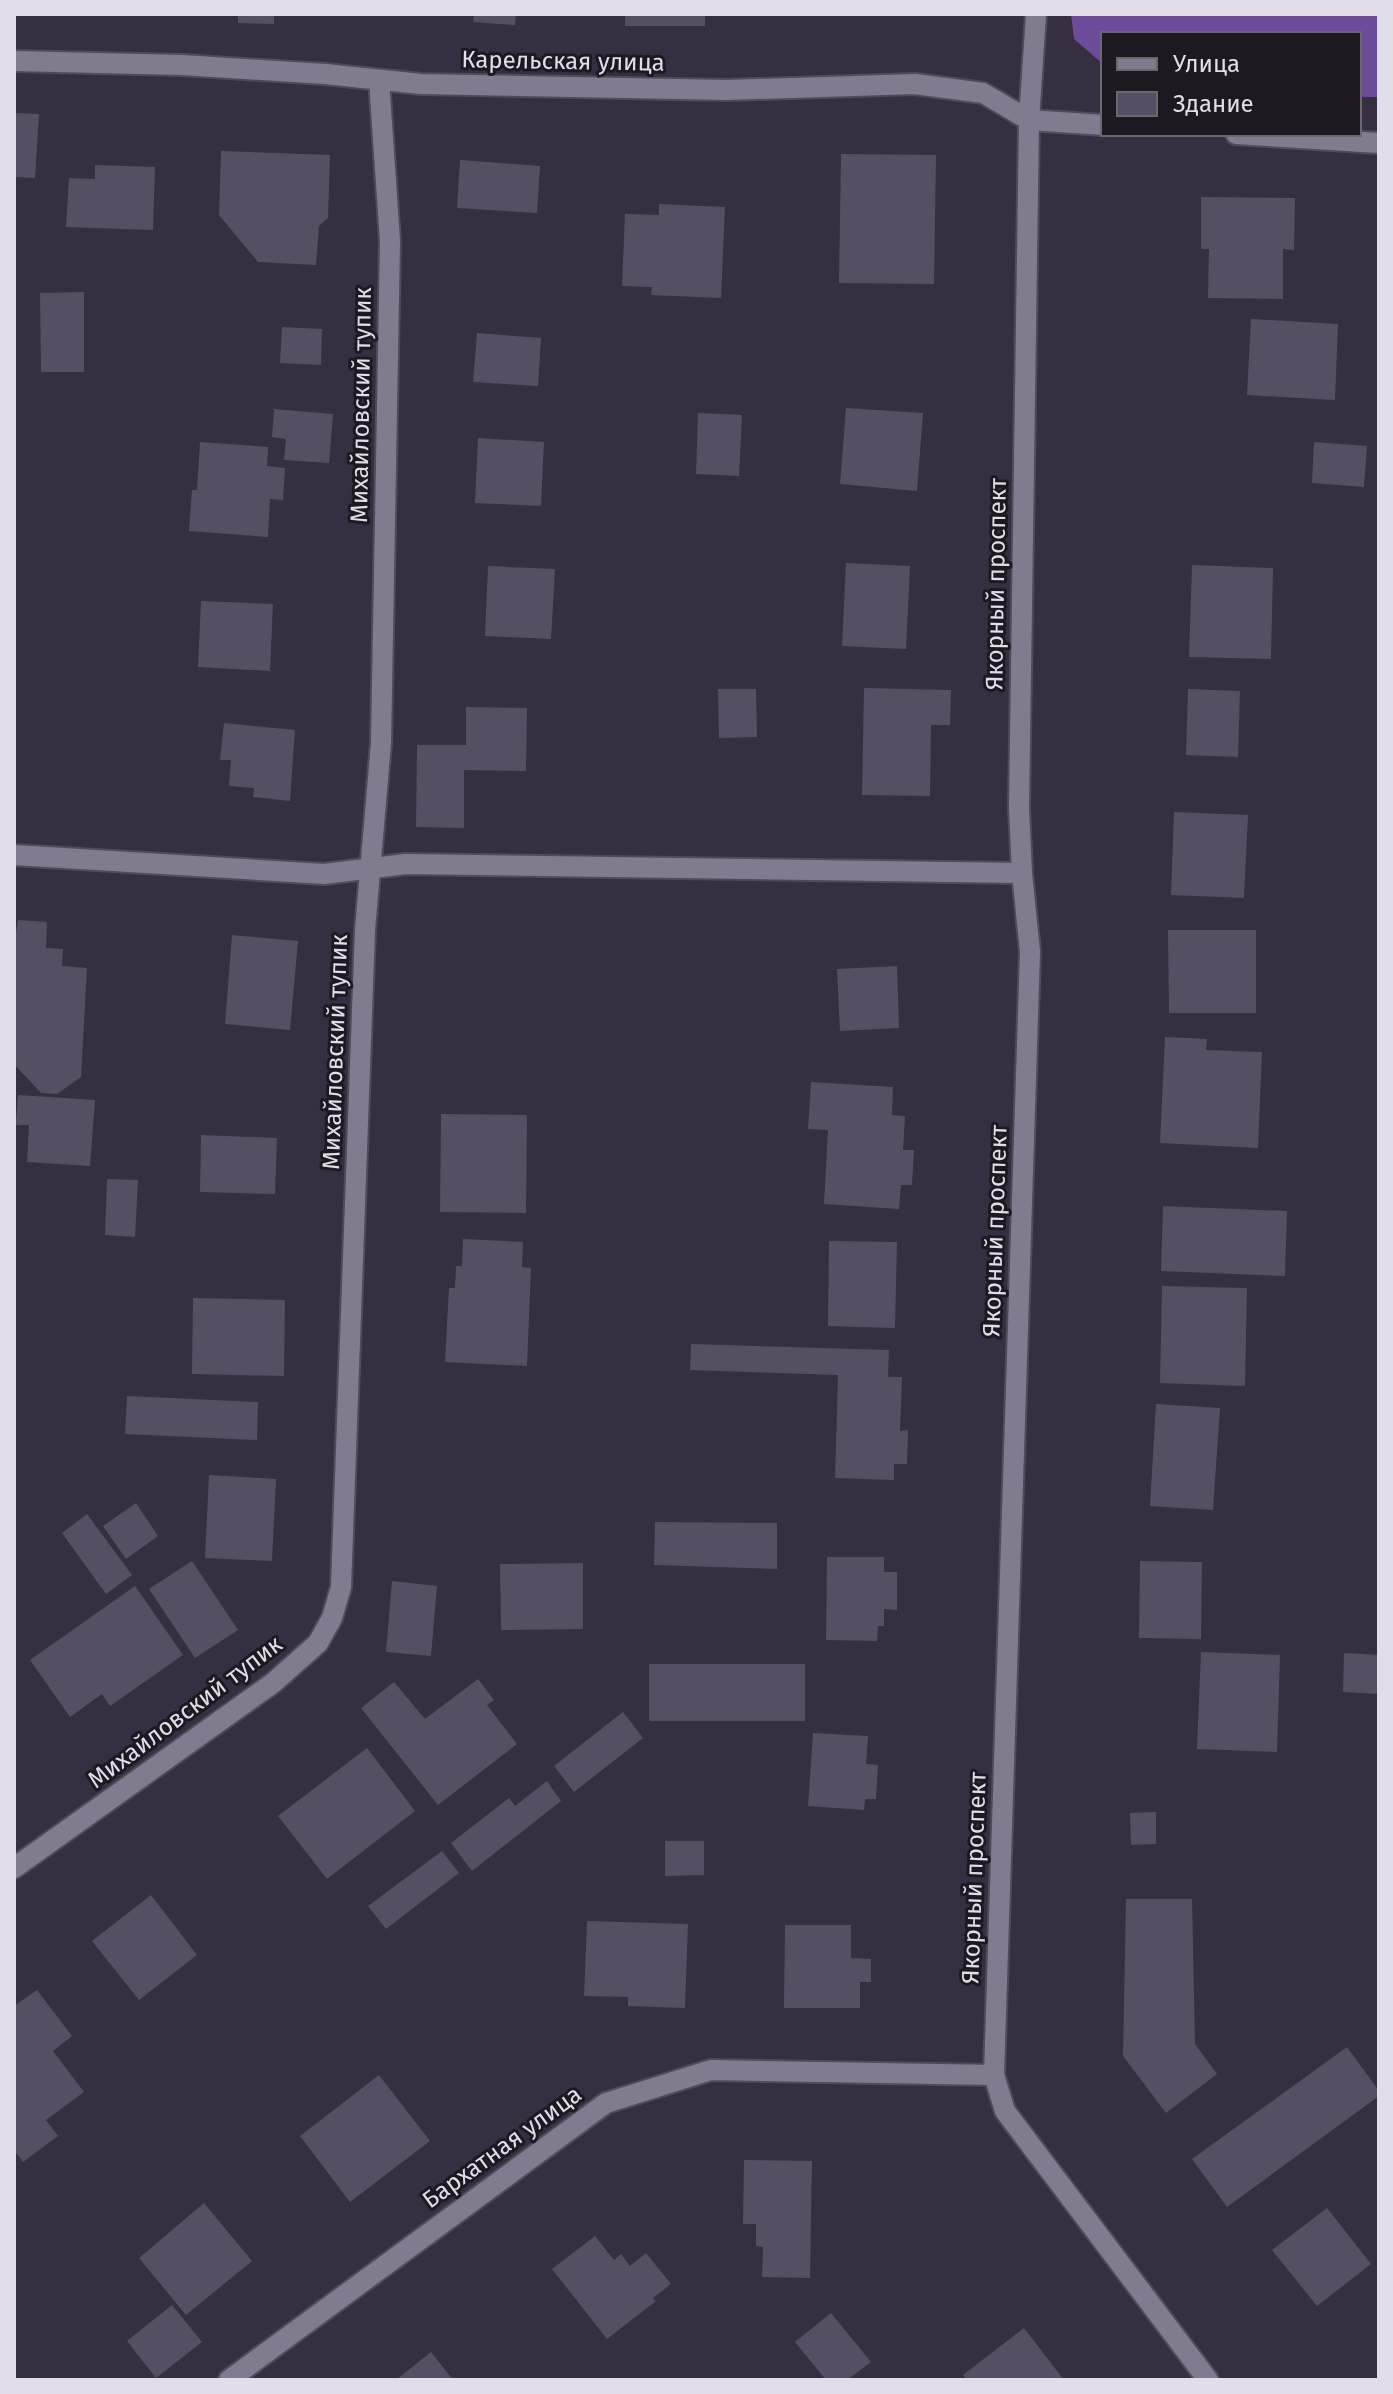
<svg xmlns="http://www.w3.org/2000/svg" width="1393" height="2394" font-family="'Fira Sans',sans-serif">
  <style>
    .forest { fill: #6c4c99 }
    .building { fill: #564f63 }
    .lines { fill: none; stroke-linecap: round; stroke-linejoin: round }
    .minor-casing { stroke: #504a59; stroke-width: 24 }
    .minor { stroke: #827b90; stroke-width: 20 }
    .labels { text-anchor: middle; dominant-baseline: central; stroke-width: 6; stroke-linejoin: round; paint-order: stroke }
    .street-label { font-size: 24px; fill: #e1dde9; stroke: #1c1921 }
  </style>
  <rect width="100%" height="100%" fill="#362f41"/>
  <!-- forest -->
  <path class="forest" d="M 1071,14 L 1379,14 L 1379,97 L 1359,97 L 1359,34 L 1103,34 L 1103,64 L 1074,39 Z"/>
  <!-- building -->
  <path class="building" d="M 238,14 L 274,14 L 274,24 L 238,23 Z
    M 474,14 L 516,14 L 515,25 L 473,22 Z
    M 625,14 L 705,14 L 705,26 L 625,26 Z
    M 14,113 L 39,114 L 35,178 L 14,177 Z
    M 221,151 L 330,155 L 328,218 L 319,226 L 316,265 L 258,262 L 219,215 Z
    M 841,154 L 936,155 L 934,284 L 839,283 Z
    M 460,160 L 540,166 L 537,213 L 457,208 Z
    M 95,165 L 155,167 L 153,230 L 66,227 L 69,178 L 95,179 Z
    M 1201,197 L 1295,198 L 1294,250 L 1283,249 L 1283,299 L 1208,298 L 1209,249 L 1201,249 Z
    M 659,204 L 725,207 L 721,298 L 651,295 L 652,287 L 622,286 L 625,214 L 659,215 Z
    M 84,292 L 84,372 L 41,372 L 40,293 Z
    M 1251,319 L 1338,324 L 1335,400 L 1247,395 Z
    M 282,327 L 322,329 L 321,365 L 280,363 Z
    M 477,333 L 541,338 L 538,386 L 473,382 Z
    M 846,408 L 923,413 L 917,491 L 840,484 Z
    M 274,409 L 333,414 L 329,463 L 284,460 L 286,439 L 272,437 Z
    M 698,413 L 742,415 L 739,476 L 696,474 Z
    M 478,438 L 544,442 L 541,506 L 475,503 Z
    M 200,442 L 268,447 L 267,466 L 285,468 L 283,500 L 270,499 L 268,537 L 189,531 L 192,490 L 197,490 Z
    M 1314,442 L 1367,446 L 1364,487 L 1312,483 Z
    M 846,563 L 910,566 L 906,649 L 842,646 Z
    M 1192,565 L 1273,568 L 1271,659 L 1189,657 Z
    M 488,566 L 555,569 L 551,639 L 485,636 Z
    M 201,601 L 273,604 L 270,671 L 198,667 Z
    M 864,688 L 951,690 L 950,725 L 931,725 L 930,796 L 862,795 Z
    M 718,689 L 756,689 L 757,737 L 719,738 Z
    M 1188,689 L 1240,691 L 1238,757 L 1186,755 Z
    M 466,707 L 527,708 L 526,771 L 464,770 L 464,828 L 416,827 L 417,745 L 466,745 Z
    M 224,723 L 295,730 L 290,801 L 253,797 L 254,788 L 229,786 L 231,760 L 220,760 Z
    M 1174,812 L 1248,815 L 1244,898 L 1171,895 Z
    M 18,920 L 47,922 L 46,948 L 63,949 L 62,966 L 87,968 L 81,1077 L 57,1094 L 41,1093 L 14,1064 L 14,945 Z
    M 1168,930 L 1256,930 L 1256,1013 L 1169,1013 Z
    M 232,935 L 298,941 L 290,1030 L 225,1024 Z
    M 897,966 L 899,1028 L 840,1031 L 837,969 Z
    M 1165,1037 L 1207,1039 L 1206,1050 L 1262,1052 L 1258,1148 L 1160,1143 Z
    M 811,1082 L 893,1087 L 892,1115 L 905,1116 L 903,1150 L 914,1150 L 912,1185 L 901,1185 L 899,1209 L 824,1204 L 828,1130 L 808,1129 Z
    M 18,1095 L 95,1100 L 90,1166 L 27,1162 L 29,1125 L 16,1125 Z
    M 441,1114 L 527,1115 L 526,1213 L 440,1212 Z
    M 201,1135 L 277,1138 L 275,1194 L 200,1192 Z
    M 107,1179 L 138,1180 L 135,1237 L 105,1235 Z
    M 1163,1206 L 1287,1211 L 1285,1276 L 1161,1271 Z
    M 463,1239 L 523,1242 L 522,1267 L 531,1268 L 527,1366 L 445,1362 L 449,1288 L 455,1288 L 456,1266 L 462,1266 Z
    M 829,1241 L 897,1242 L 895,1328 L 828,1326 Z
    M 1162,1286 L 1247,1288 L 1245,1386 L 1160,1383 Z
    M 193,1298 L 285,1300 L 284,1376 L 192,1374 Z
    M 691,1344 L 889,1350 L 888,1377 L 902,1377 L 900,1431 L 908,1430 L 907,1464 L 894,1464 L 894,1480 L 835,1478 L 838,1375 L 690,1370 Z
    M 127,1396 L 258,1402 L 257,1440 L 125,1434 Z
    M 1156,1404 L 1220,1408 L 1213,1510 L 1150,1506 Z
    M 209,1475 L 276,1479 L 272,1561 L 205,1558 Z
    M 136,1503 L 158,1536 L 126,1559 L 103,1526 Z
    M 87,1514 L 132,1575 L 106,1594 L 62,1533 Z
    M 655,1522 L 777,1523 L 777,1569 L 654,1565 Z
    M 827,1557 L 884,1557 L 884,1572 L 897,1572 L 897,1610 L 884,1609 L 884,1626 L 878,1626 L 877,1641 L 826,1640 Z
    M 192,1561 L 238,1630 L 195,1658 L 149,1589 Z
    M 1140,1561 L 1202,1562 L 1201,1639 L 1139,1638 Z
    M 583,1563 L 583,1629 L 501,1630 L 500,1564 Z
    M 392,1581 L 437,1586 L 431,1656 L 386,1652 Z
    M 135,1586 L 183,1655 L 110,1706 L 102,1694 L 70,1717 L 30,1660 Z
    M 1201,1652 L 1280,1655 L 1277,1752 L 1197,1749 Z
    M 1344,1653 L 1379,1655 L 1379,1694 L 1343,1692 Z
    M 649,1664 L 805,1664 L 805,1721 L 649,1721 Z
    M 478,1679 L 494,1700 L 487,1705 L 517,1744 L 438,1805 L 361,1708 L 394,1682 L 425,1719 Z
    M 623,1712 L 643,1738 L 574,1792 L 554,1766 Z
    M 813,1733 L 868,1736 L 866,1764 L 878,1765 L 876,1799 L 865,1799 L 864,1810 L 808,1806 Z
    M 367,1748 L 415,1811 L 327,1879 L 278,1816 Z
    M 547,1781 L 561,1801 L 472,1871 L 451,1843 L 509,1798 L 515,1806 Z
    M 1156,1812 L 1156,1844 L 1131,1845 L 1130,1813 Z
    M 665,1841 L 704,1841 L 704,1875 L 665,1876 Z
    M 442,1851 L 459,1873 L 386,1929 L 368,1906 Z
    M 151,1895 L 197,1955 L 139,2000 L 92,1941 Z
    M 1126,1899 L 1192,1899 L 1195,2044 L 1217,2074 L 1166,2113 L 1123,2056 Z
    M 587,1921 L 688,1924 L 685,2008 L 628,2006 L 628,1997 L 584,1996 Z
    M 785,1925 L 851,1925 L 851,1958 L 871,1959 L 871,1982 L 860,1982 L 860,2008 L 784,2008 Z
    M 37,1990 L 72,2036 L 53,2051 L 84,2092 L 46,2120 L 58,2136 L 23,2162 L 14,2150 L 14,2006 Z
    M 1347,2047 L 1379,2091 L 1379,2096 L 1227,2207 L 1192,2159 Z
    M 379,2075 L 430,2141 L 350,2202 L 300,2136 Z
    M 744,2160 L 812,2161 L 810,2278 L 762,2277 L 763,2247 L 756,2246 L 756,2224 L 743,2224 Z
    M 204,2203 L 252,2261 L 186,2315 L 139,2258 Z
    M 1327,2208 L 1371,2264 L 1317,2306 L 1272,2250 Z
    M 595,2236 L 614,2260 L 621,2254 L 630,2266 L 646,2253 L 671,2284 L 653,2298 L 656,2301 L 607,2339 L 552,2269 Z
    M 172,2305 L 202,2342 L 156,2378 L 127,2341 Z
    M 831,2313 L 871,2362 L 847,2380 L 826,2380 L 795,2342 Z
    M 1024,2328 L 1064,2380 L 967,2380 L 963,2375 Z
    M 431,2352 L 453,2380 L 396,2380 Z"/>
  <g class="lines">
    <!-- minor casing -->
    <g class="minor-casing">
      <path id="minor" d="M 1036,14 L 1029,120 L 1019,808 L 1022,873 L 1030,952 L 994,2075 L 1005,2111 L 1208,2380
        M 14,61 L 182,65 L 325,74 L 421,84 L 727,90 L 915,84 L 983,93 L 1029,120 L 1103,125
        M 1236,134 L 1379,143
        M 14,855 L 324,874 L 406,864 L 1022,873
        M 14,1868 L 273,1683 L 318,1643 L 332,1618 L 341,1587 L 365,930 L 381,743 L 390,241 L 379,80
        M 229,2380 L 606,2103 L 711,2070 L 994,2075"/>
    </g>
    <!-- minor -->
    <use href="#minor" class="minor"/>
  </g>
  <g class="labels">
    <!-- street labels -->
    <g class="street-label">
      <text transform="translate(563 61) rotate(1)">Карельская улица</text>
      <text transform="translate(361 405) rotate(-89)">Михайловский тупик</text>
      <text transform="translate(996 584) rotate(-89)">Якорный проспект</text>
      <text transform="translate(335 1052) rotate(-88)">Михайловский тупик</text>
      <text transform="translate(995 1231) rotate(-88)">Якорный проспект</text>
      <text transform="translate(185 1712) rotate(-37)">Михайловский тупик</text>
      <text transform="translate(974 1878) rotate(-88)">Якорный проспект</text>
      <text transform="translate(502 2147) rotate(-36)">Бархатная улица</text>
    </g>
  </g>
  <!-- border -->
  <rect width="1393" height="2394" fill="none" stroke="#e1dde9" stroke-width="32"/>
  <!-- legend -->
  <rect x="1101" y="32" width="260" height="104" fill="#1c1921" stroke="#6b6771" stroke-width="2"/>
  <rect x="1117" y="58" width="40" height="12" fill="#827b90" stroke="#6b6771" stroke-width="2"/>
  <text x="1173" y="72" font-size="24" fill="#e1dde9">Улица</text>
  <rect x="1117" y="92" width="40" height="24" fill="#564f63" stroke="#6b6771" stroke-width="2"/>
  <text x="1173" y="112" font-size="24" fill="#e1dde9">Здание</text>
</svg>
